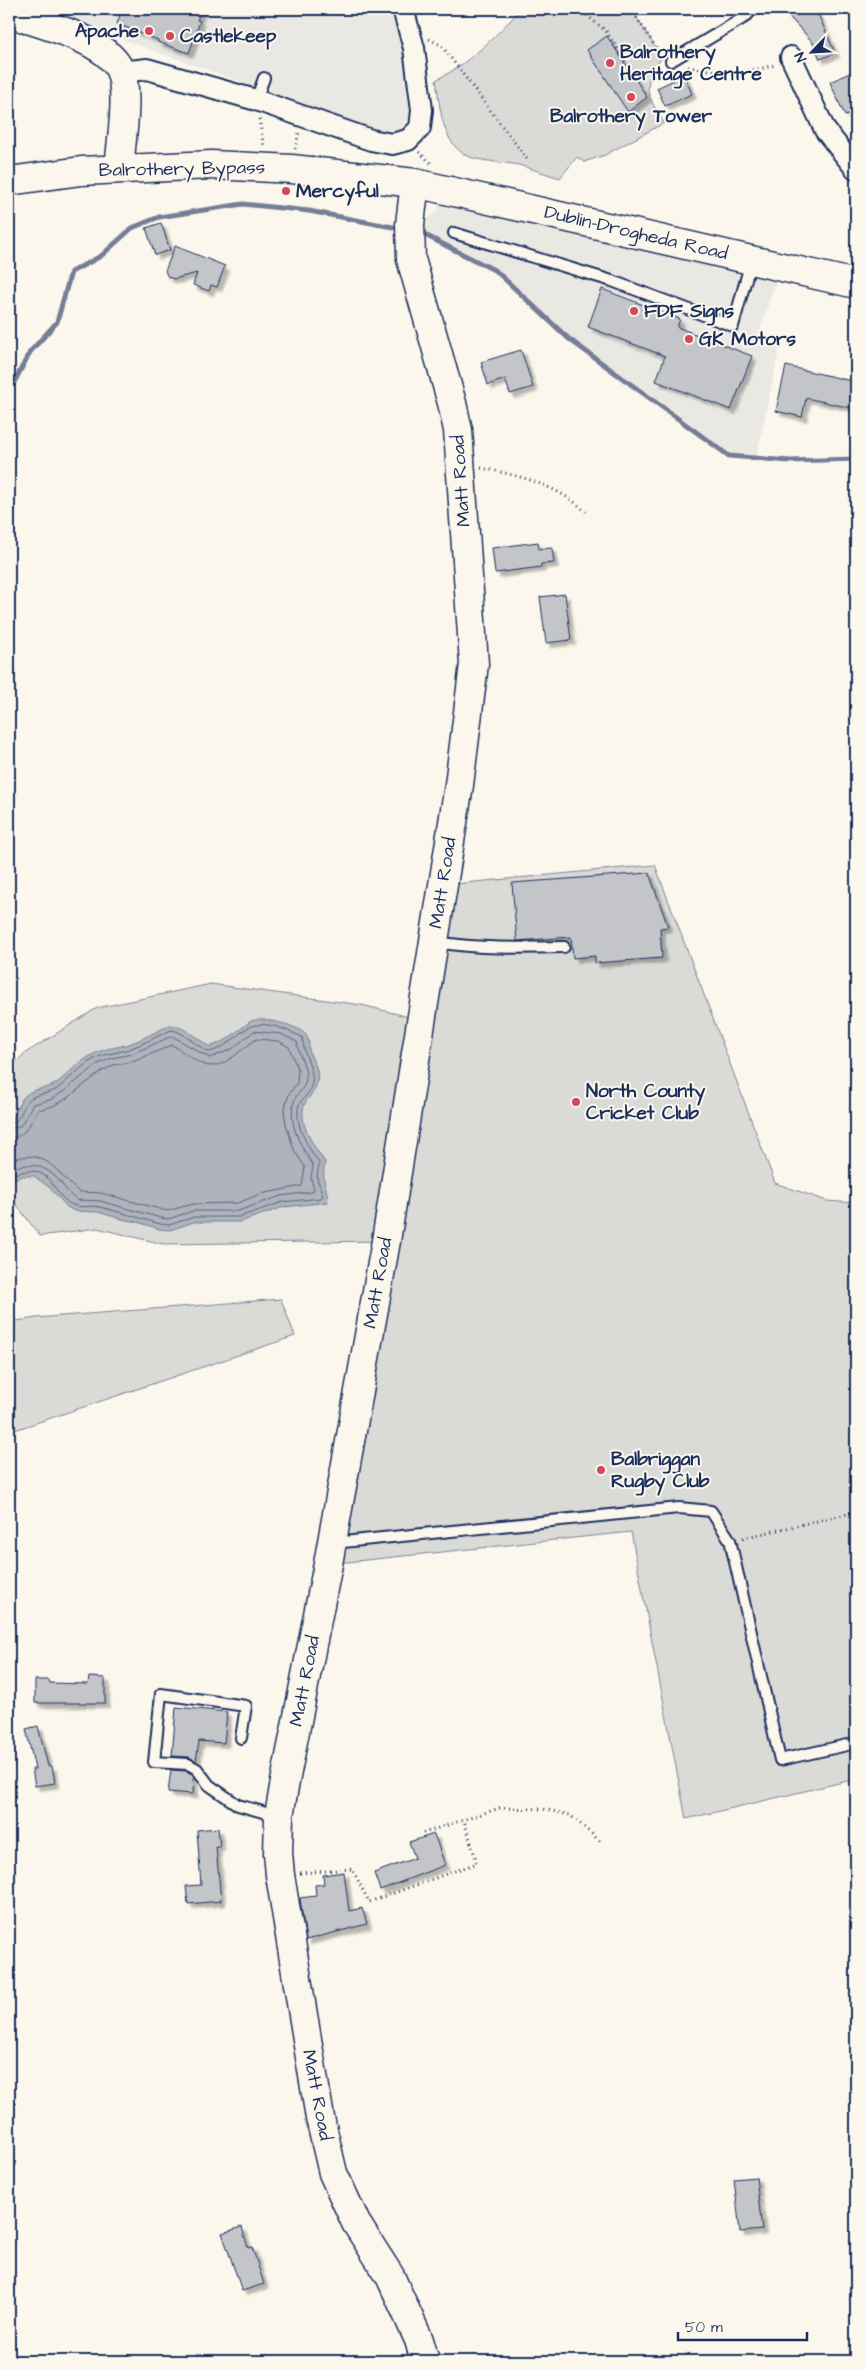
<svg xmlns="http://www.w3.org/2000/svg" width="865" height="2370" font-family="'Architects Daughter',sans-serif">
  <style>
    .built { fill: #eae8e2 }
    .green { fill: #dadad7; stroke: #7a849a }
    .water { fill: #afb3bb; stroke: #747e96 }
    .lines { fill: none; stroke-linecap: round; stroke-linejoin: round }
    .shore { stroke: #566483; stroke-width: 1 }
    .stream { stroke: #747e96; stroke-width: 5 }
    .building { fill: #c3c5c9; stroke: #1b2f5e; filter: url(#shadow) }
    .lane-casing { stroke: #1b2f5e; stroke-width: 14 }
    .street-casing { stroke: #1b2f5e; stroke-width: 24 }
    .secondary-casing { stroke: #1b2f5e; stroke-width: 31 }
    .path { stroke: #1b2f5e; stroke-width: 3; stroke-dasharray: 1 4; stroke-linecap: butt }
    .lane { stroke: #fbf7ec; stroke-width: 10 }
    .street { stroke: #fbf7ec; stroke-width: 20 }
    .secondary { stroke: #fbf7ec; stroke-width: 28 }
    .poi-dot { fill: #d1495b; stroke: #fbf7ec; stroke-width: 2 }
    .labels { text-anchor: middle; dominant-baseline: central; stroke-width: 4; stroke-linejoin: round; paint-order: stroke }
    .poi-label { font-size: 19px; font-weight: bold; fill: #1b2f5e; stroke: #fbf7ec; text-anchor: start }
    .street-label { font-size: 19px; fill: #1b2f5e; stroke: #fbf7ec }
  </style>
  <defs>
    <filter id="shadow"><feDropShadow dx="4.5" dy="4.5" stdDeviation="1" flood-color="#0004"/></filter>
  </defs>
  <rect width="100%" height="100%" fill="#fbf7ec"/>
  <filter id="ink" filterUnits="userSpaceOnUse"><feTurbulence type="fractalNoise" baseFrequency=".02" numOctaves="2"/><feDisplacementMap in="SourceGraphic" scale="10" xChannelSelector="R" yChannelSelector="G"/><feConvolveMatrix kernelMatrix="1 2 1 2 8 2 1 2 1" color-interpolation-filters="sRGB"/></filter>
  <g filter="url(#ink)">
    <!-- built -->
    <path class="built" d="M 38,9 L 394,9 L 410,80 L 410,116 L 400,132 L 372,129 Z
      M 446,190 L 780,268 L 756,342 L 780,346 L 756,458 L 729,456 L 569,339 L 496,271 L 434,238 L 413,230 L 437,211 Z"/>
    <!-- green -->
    <path class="green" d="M 521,9 L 631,9 L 662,57 C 640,87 647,94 664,123 L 605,155 L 584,162 L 577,157 L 560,178 C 546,174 533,169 519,165 C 504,162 485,162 470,157 C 441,146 440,105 436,80 C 470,63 496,36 521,9 Z
      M 655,865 L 775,1183 L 827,1201 L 856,1203 L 856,1779 L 686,1819 L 631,1532 L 328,1564 L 386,1241 L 163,1244 L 97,1228 L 40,1236 L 9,1195 L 9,1070 L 24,1054 L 97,1008 L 211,984 L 362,1005 L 421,1020 L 443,885 Z
      M 281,1299 L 295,1336 L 9,1432 L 9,1322 L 36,1318 Z"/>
    <!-- water -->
    <path class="water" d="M 260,1019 C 272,1021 305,1026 308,1039 C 310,1044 308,1049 310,1054 C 315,1065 319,1069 317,1083 C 315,1094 304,1099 303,1110 C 301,1128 315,1148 325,1162 C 321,1182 327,1184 328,1202 L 284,1207 L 240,1222 L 194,1222 L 170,1230 L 159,1229 L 138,1222 L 122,1219 L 98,1212 L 74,1211 L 67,1207 L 50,1188 L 34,1176 L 23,1176 L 9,1181 L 9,1120 C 18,1114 17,1102 26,1095 C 35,1087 47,1090 57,1083 C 69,1073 79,1062 92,1055 C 104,1048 116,1048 129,1044 C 143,1039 157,1031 170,1025 C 183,1025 199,1040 210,1047 L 226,1040 L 251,1021 Z"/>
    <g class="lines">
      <!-- shore -->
      <path class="shore" d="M 9,1124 C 23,1122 21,1103 33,1097 C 42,1093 52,1094 61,1086 C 72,1076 83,1065 96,1058 C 107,1053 118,1053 129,1049 C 143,1044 158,1036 171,1030 C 182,1030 198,1048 210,1052 C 224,1048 232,1040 243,1031 C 261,1017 284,1029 302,1037 C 304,1042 303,1047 305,1052 C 309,1065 316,1075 310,1090 C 307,1097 299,1100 298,1109 C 296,1129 309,1148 319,1163 L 317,1178 L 323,1196 L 321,1198 L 283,1202 L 239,1217 L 194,1217 L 169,1225 L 160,1224 C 140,1218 120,1212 100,1207 C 92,1205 84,1208 76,1206 C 50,1200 56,1156 9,1176
        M 9,1130 L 21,1125 L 33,1104 L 50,1100 L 63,1092 L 98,1064 L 112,1058 L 132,1054 L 172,1036 L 210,1058 L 232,1049 L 254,1031 L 281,1034 L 297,1042 C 298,1055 307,1066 306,1079 C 305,1089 298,1091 295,1099 C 286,1121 301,1147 313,1165 L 311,1178 L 314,1190 L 312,1192 L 281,1196 L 238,1211 L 193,1211 L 168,1219 L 161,1218 L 100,1201 L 77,1200 C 70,1196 66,1189 61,1183 C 47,1165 29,1161 9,1169
        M 9,1138 C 27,1137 30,1122 38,1110 L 53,1106 L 66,1099 L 102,1071 L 114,1065 L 135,1061 L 172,1045 C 182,1050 191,1059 202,1064 C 222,1073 241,1048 257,1039 L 278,1041 L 289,1047 L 298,1070 L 297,1083 L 289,1094 L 284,1111 L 286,1124 L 294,1150 L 305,1167 L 302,1186 L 260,1194 L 238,1203 L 193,1204 L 167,1211 L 101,1193 L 79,1192 C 55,1173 47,1145 9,1161"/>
      <!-- stream -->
      <path class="stream" d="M 419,232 L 496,271 L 569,339 L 729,456 L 790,461 L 856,459
        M 9,392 L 30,352 L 57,322 L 71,272 L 101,256 L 132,228 L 159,217 L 243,204 L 309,211 L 403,229"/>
    </g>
    <!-- building -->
    <path class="building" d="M 122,9 L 202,9 L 197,20 L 200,21 L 189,53 L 158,42 L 158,40 L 117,24 Z
      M 782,9 L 813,9 L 819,16 L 835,53 L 820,59 L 812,41 Z
      M 607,36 L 647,97 L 628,112 L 587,50 Z
      M 856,70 L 856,111 L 845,116 L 830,82 Z
      M 684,75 L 692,94 L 665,106 L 657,88 Z
      M 161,223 L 170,250 L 155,255 L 146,228 Z
      M 175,246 L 225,266 L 217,287 L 211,285 L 209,291 L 193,285 L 197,273 L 174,279 L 168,277 L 165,271 Z
      M 602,289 L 680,319 L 677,327 L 752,356 L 731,410 L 656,381 L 665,356 L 588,327 Z
      M 521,350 L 533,387 L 510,394 L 505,379 L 488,385 L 481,362 Z
      M 786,366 L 856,382 L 856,409 L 806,398 L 802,417 L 776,411 Z
      M 538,542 L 539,549 L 552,548 L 554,563 L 541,564 L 541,567 L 495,573 L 492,548 Z
      M 565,594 L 571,640 L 546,643 L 540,597 Z
      M 649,873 L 668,927 L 660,928 L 662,958 L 595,963 L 595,956 L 573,958 L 571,937 L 517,941 L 512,883 Z
      M 89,1677 L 105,1678 L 105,1703 L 35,1703 L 35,1680 L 49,1680 L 50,1683 L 88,1684 Z
      M 176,1707 L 227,1712 L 224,1743 L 199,1741 L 196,1761 L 189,1757 L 172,1756 Z
      M 38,1726 L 48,1766 L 52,1766 L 55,1783 L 35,1786 L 32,1769 L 35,1769 L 26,1729 Z
      M 171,1770 L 186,1771 L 192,1774 L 194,1777 L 193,1794 L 168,1792 Z
      M 218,1828 L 220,1847 L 216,1847 L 221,1901 L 188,1904 L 186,1886 L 201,1885 L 197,1830 Z
      M 434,1834 L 445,1865 L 380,1890 L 374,1873 L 415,1858 L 409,1842 Z
      M 344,1872 L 349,1911 L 362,1908 L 367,1924 L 306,1940 L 300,1898 L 316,1896 L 315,1885 L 324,1884 L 323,1875 Z
      M 756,2177 L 762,2230 L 740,2232 L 734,2179 Z
      M 242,2227 L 248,2248 L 252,2247 L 264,2284 L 242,2291 L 222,2233 Z"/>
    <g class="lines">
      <!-- lane casing -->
      <g class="lane-casing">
        <path id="lane" d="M 671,61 L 745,17 L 753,9
          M 256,100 L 264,78
          M 454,233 L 612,281 L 733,326 L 751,261
          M 436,942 C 479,949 521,948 564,947
          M 333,1543 L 679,1508 L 711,1511 L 730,1540 L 780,1760 L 856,1743
          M 241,1738 L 246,1706 L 161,1694 L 154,1762 L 188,1764 L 197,1769 L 209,1785 L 238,1805 L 277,1816"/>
      </g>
      <!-- street casing -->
      <g class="street-casing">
        <path id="street" d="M 791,57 L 825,130 L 856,169
          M 121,72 L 147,69 L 256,100 L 371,140 L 392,144 L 408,140 L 420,128 L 422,110 L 414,48 L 403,9"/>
      </g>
      <!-- secondary casing -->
      <g class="secondary-casing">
        <path id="secondary" d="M 9,13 C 39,24 110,39 121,73 C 129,96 121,143 119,169
          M 9,181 L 81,171 L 212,165 L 292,169 L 415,183 L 856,284
          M 415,183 L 410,224 L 411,259 L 452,403 L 458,430 L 474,664 L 459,785 L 386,1241 L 328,1564 L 284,1787 L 279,1816 L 278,1853 L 280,1875 L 320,2118 L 333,2173 L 356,2223 L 390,2276 L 419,2340 L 425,2361"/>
      </g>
      <!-- path -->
      <path class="path" d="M 579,9 L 606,31 L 636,78
        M 631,9 L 660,54
        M 429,39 L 441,45 L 527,159
        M 688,67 C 718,72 745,74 775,65
        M 259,119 L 264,147
        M 295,149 L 299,133
        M 419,152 L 431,163
        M 481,468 C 518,475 558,485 586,512
        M 743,1538 L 856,1512
        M 423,1833 L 500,1808 L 543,1809 L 570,1815 L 601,1842
        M 300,1873 L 352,1869 L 369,1902 L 477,1863 L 464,1820"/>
      <!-- lane -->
      <use href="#lane" class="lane"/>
      <!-- street -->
      <use href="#street" class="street"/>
      <!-- secondary -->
      <use href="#secondary" class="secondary"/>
    </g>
  </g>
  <!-- markers -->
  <g class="poi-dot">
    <circle cx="149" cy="31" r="5"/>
    <circle cx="170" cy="36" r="5"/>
    <circle cx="610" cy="63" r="5"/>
    <circle cx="631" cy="97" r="5"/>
    <circle cx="286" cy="191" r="5"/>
    <circle cx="634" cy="311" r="5"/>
    <circle cx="689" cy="339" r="5"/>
    <circle cx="576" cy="1102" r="5"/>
    <circle cx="601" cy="1470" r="5"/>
  </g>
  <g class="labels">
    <!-- poi labels -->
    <g class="poi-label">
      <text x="139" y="31" text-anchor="end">Apache</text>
      <text x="180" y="36">Castlekeep</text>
      <text x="620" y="52">Balrothery<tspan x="620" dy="22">Heritage Centre</tspan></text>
      <text x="631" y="116" text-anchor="middle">Balrothery Tower</text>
      <text x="296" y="191">Mercyful</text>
      <text x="644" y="311">FDF Signs</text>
      <text x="699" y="339">GK Motors</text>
      <text x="586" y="1091">North County<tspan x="586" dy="22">Cricket Club</tspan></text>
      <text x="611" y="1459">Balbriggan<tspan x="611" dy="22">Rugby Club</tspan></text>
    </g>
    <!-- street labels -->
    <g class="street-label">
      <text transform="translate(182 169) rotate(-1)">Balrothery Bypass</text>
      <text transform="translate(636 233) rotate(13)">Dublin-Drogheda Road</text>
      <text transform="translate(461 481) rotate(-94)">Matt Road</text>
      <text transform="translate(443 883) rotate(-81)">Matt Road</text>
      <text transform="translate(378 1283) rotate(-80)">Matt Road</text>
      <text transform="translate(305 1681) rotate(-79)">Matt Road</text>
      <text transform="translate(317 2095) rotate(79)">Matt Road</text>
    </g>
  </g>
  <!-- margin -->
  <rect width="865" height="2370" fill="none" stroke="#fbf7ec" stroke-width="30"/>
  <rect x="15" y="15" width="835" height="2340" fill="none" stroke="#1b2f5e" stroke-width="2" filter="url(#ink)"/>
  <!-- north arrow -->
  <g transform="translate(812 52) rotate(245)" stroke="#fbf7ec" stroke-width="4" paint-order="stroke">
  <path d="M0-4L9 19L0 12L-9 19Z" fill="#1b2f5e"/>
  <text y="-8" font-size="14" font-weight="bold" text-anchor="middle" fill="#1b2f5e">N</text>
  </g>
  <!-- scale -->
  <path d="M678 2332v8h129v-8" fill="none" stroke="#1b2f5e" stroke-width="2.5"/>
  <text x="685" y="2332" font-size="15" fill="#1b2f5e" stroke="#fbf7ec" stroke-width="4" paint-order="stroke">50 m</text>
</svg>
